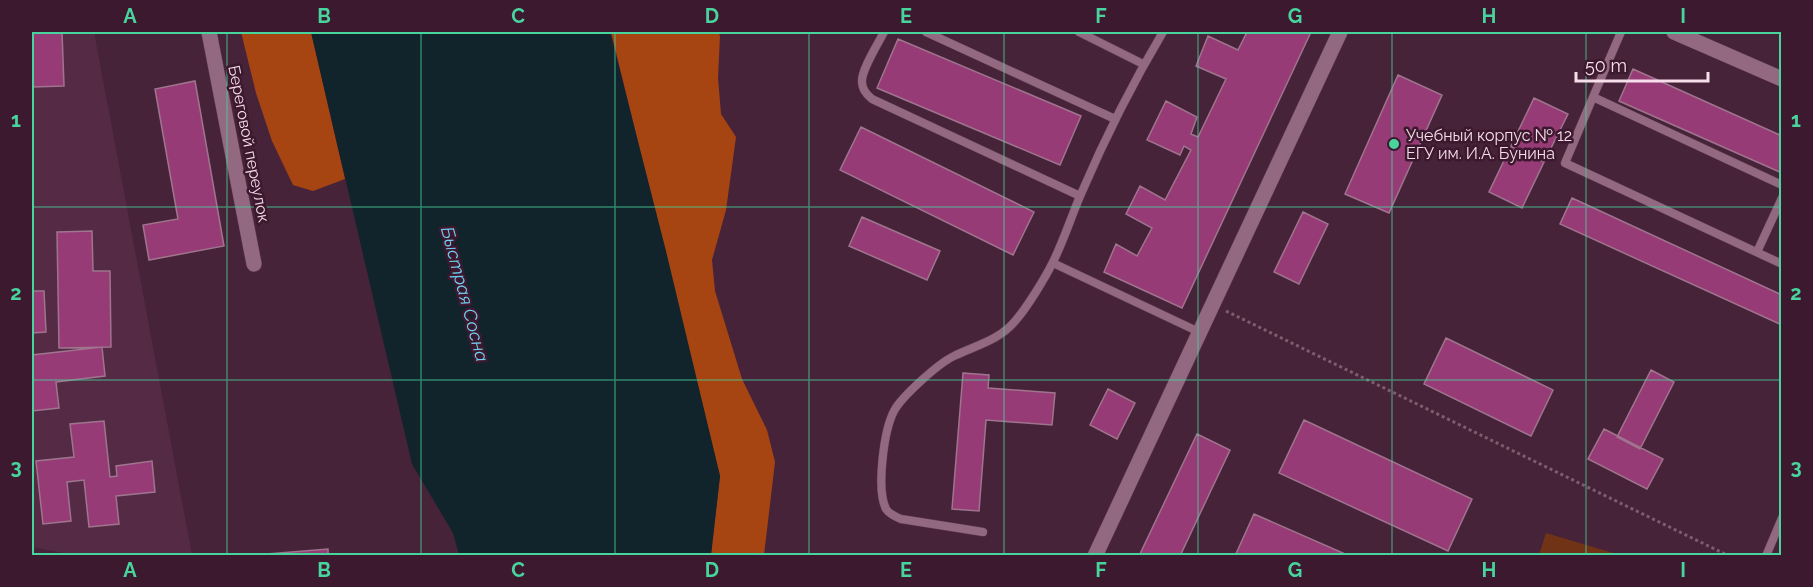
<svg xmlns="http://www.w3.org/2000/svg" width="1813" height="587" font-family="Raleway,sans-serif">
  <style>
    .built { fill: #552a45 }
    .green { fill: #713316 }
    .forest { fill: #a74512 }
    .water { fill: #11242b }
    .building { fill: #973b77; stroke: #9f748d; stroke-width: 1.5 }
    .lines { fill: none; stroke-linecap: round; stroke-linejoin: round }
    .lane-casing { stroke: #614155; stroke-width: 9 }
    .street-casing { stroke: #614155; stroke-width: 16 }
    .path { stroke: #7e5d70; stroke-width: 3; stroke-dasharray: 3 3; stroke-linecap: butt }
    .lane { stroke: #936982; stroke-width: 8 }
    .street { stroke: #936982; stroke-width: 15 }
    .grid { fill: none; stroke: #47d49d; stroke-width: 1.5; stroke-opacity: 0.55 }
    .poi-dot { fill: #47d49d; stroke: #3c192f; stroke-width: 2 }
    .labels { text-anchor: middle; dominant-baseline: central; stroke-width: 5; stroke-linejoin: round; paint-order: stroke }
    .poi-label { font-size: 16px; fill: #f6deeb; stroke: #3c192f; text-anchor: start }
    .street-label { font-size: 16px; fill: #f6deeb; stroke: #3c192f }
    .water-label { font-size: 18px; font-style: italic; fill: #70d1f3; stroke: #3c192f }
    .neatline { fill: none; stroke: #47d49d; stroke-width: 2 }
    .grid-label { font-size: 20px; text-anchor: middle; font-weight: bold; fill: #47d49d }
  </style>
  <rect width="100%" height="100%" fill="#472339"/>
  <!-- built -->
  <path class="built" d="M 32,32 L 94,32 L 192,555 L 75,555 L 32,547 Z"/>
  <!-- green -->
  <path class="green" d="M 1546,533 L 1620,555 L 1539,555 Z"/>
  <!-- forest -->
  <path class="forest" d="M 241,32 L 311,32 L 345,179 L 313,191 L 293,185 L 272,141 L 256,93 Z
    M 611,32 L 718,32 L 720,36 L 718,78 L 721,114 L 736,137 L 726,210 L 712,260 L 715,291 L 742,379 L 767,430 L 775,462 L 764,555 L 711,555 L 720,476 Z"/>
  <!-- water -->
  <path class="water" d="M 311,32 L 610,32 L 666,251 L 720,476 L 711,555 L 459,555 L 453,533 L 412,464 Z"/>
  <!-- building -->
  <path class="building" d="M 32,32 L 62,32 L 64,86 L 32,87 Z
    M 1247,32 L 1311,32 L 1182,308 L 1104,272 L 1116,244 L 1137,256 L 1152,228 L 1126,214 L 1140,186 L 1165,200 L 1191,150 L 1184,146 L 1180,155 L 1147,140 L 1166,101 L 1197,117 L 1191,134 L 1198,137 L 1226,79 L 1196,66 L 1208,36 L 1238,50 Z
    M 898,39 L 1081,116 L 1060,165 L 877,88 Z
    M 1633,69 L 1782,136 L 1782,173 L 1619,101 Z
    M 1398,75 L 1442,95 L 1389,213 L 1345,194 Z
    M 195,81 L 224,246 L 149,260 L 143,225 L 178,219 L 155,89 Z
    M 1534,98 L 1568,114 L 1544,162 L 1511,146 Z
    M 861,127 L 1034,212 L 1013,255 L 840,170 Z
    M 1511,146 L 1544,162 L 1522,208 L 1489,192 Z
    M 1572,198 L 1782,295 L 1782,325 L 1560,224 Z
    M 1303,212 L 1328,224 L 1299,284 L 1274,272 Z
    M 862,217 L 940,251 L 927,280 L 849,246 Z
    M 92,231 L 93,271 L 110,271 L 111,347 L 59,348 L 57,232 Z
    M 32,291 L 44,291 L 46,332 L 32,333 Z
    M 1446,338 L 1553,390 L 1531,436 L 1424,384 Z
    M 102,347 L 105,376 L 56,382 L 59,408 L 32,411 L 32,355 Z
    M 1651,370 L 1674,382 L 1640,449 L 1617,437 Z
    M 963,373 L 989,375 L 988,388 L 1055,393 L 1052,425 L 986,420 L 979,511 L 952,509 Z
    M 1108,389 L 1135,403 L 1117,439 L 1090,425 Z
    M 1304,420 L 1472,499 L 1448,551 L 1279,473 Z
    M 104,421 L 110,477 L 117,476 L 116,466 L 152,461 L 155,492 L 116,496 L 119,524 L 89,527 L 84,480 L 67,482 L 71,521 L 43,524 L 36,461 L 74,457 L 70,424 Z
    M 1604,429 L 1663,459 L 1647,489 L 1588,459 Z
    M 1197,434 L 1230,450 L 1180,556 L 1139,556 Z
    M 1254,514 L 1343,553 L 1341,556 L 1235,556 Z
    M 328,549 L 328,556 L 253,556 L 253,555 Z"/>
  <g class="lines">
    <!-- lane casing -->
    <g class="lane-casing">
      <path id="lane" d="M 884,32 C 878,44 861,70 862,82 C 862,90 867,95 872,99 L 1080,196
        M 926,32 L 1115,119
        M 1079,32 L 1143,64
        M 1621,32 L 1593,97 L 1782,185
        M 1593,97 L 1565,163 L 1782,264
        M 1757,252 L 1782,198
        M 1053,263 L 1199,332
        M 983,532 L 901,519 C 896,517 889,514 886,509 C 876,489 884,430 894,411 C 902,396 939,363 954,356 C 977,345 1000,340 1016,320 C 1028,306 1045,278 1053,262 C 1064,240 1071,217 1081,194 C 1105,138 1132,84 1163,32
        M 1766,556 L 1782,518"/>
    </g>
    <!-- street casing -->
    <g class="street-casing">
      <path id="street" d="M 209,32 L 254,264
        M 1674,32 L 1782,79
        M 1095,556 L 1340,32"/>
    </g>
    <!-- path -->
    <path class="path" d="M 1226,311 L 1729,556"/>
    <!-- lane -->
    <use href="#lane" class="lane"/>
    <!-- street -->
    <use href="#street" class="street"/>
  </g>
  <!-- grid -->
  <path class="grid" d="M 227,32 L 227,556M 421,32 L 421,556M 615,32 L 615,556M 809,32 L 809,556M 1004,32 L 1004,556M 1198,32 L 1198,556M 1392,32 L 1392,556M 1586,32 L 1586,556M 32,207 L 1782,207M 32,380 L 1782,380"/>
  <!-- markers -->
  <circle class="poi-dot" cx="1394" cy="144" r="6"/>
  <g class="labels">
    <!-- poi labels -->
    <g class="poi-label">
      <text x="1406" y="135">Учебный корпус № 12<tspan x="1406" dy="18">ЕГУ им. И.А. Бунина</tspan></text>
    </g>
    <!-- street labels -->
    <g class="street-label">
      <text transform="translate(249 144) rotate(79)">Береговой переулок</text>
    </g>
    <!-- water labels -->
    <g class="water-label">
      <text transform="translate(465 294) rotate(75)">Быстрая Сосна</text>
    </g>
  </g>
  <!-- border -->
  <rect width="1813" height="587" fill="none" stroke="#3c192f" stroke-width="66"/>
  <!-- scale -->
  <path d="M1576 72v9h132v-9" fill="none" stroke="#f6deeb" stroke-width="3"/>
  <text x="1585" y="72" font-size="18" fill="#f6deeb" stroke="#3c192f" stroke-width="4.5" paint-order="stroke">50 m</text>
  <rect x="33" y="33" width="1747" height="521" class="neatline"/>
  <g class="grid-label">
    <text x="130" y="23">A</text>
    <text x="324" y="23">B</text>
    <text x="518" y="23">C</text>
    <text x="712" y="23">D</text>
    <text x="906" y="23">E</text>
    <text x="1101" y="23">F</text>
    <text x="1295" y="23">G</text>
    <text x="1489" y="23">H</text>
    <text x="1683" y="23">I</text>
    <text x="16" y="127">1</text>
    <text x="1796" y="127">1</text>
    <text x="16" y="300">2</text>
    <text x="1796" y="300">2</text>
    <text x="16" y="474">3</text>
    <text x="1796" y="474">3</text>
    <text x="130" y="577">A</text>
    <text x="324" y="577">B</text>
    <text x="518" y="577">C</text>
    <text x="712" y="577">D</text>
    <text x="906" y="577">E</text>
    <text x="1101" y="577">F</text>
    <text x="1295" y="577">G</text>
    <text x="1489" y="577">H</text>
    <text x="1683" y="577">I</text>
  </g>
</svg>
